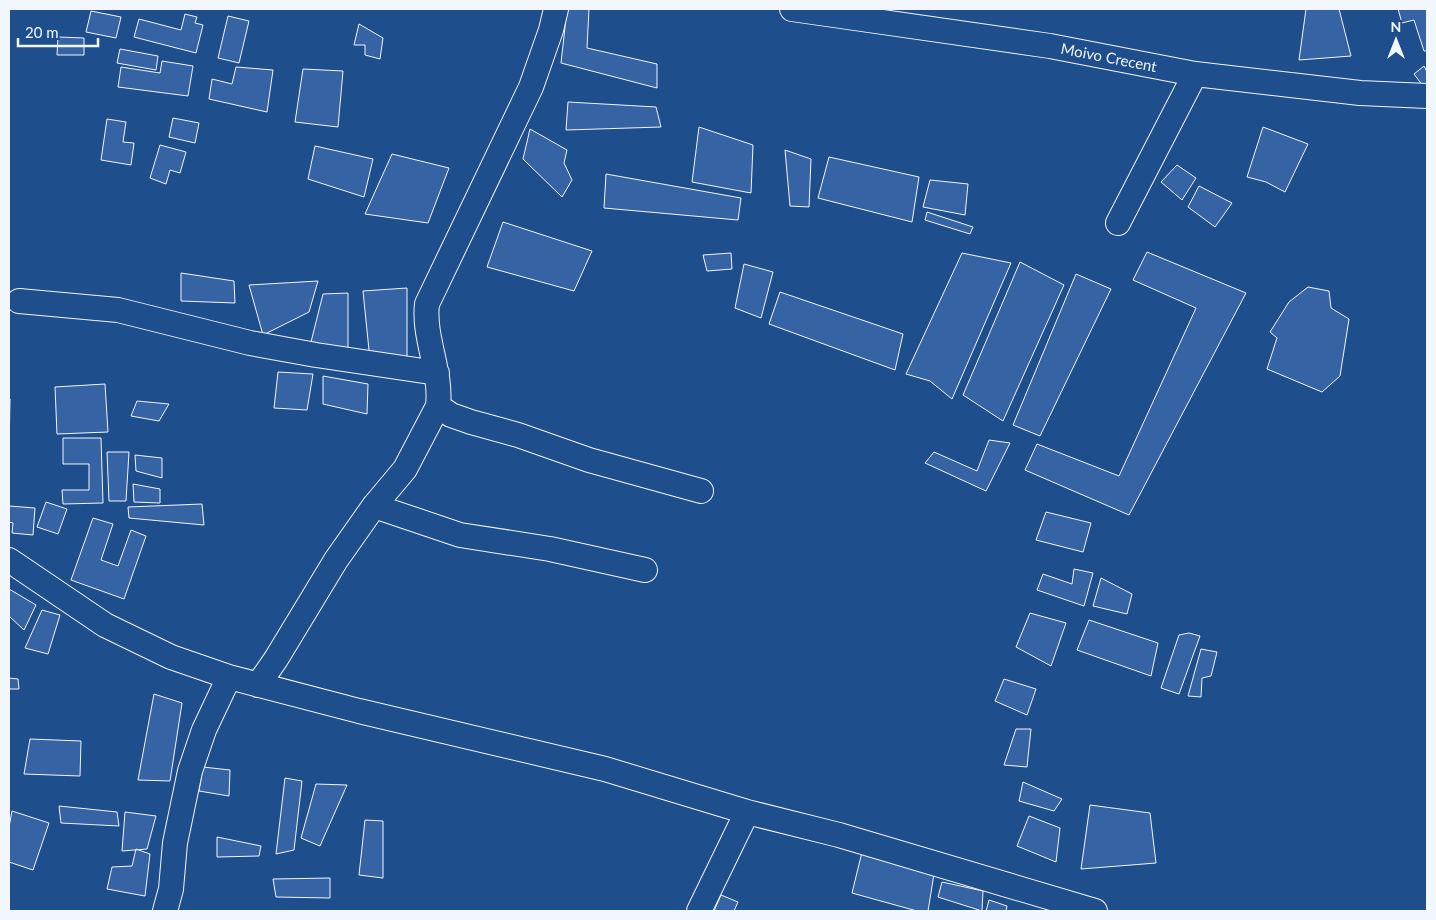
<svg xmlns="http://www.w3.org/2000/svg" width="1436" height="920" font-family="Lato,sans-serif">
  <style>
    .building { fill: #3563a3; stroke: #f2f6ff }
    .lines { fill: none; stroke-linecap: round; stroke-linejoin: round }
    .minor-casing { stroke: #f2f6ff; stroke-width: 26 }
    .minor { stroke: #1f4e8c; stroke-width: 24 }
    .labels { text-anchor: middle; dominant-baseline: central; stroke-width: 4; stroke-linejoin: round; paint-order: stroke }
    .street-label { font-size: 15px; fill: #f2f6ff; stroke: #1f4e8c }
  </style>
  <rect width="100%" height="100%" fill="#1f4e8c"/>
  <!-- building -->
  <path class="building" d="M 567,9 L 589,9 L 587,48 L 657,64 L 657,88 L 561,63 Z
    M 1306,9 L 1339,9 L 1351,56 L 1299,60 Z
    M 1398,9 L 1427,9 L 1427,51 L 1424,51 L 1414,20 L 1402,23 Z
    M 91,11 L 121,17 L 116,38 L 86,32 Z
    M 185,14 L 197,17 L 195,23 L 203,25 L 196,53 L 134,37 L 139,19 L 181,30 Z
    M 228,16 L 249,21 L 239,63 L 218,58 Z
    M 359,24 L 383,38 L 380,59 L 365,55 L 365,45 L 354,45 Z
    M 58,37 L 84,38 L 84,55 L 57,55 Z
    M 120,49 L 158,56 L 156,70 L 117,63 Z
    M 162,61 L 193,66 L 188,96 L 118,87 L 121,67 L 160,73 Z
    M 1424,66 L 1427,72 L 1427,83 L 1423,86 L 1414,74 Z
    M 236,67 L 273,70 L 267,112 L 209,99 L 212,79 L 232,84 Z
    M 303,69 L 343,71 L 338,127 L 295,122 Z
    M 568,102 L 656,107 L 661,127 L 566,130 Z
    M 173,118 L 199,123 L 195,143 L 169,137 Z
    M 107,119 L 126,122 L 123,142 L 134,143 L 131,165 L 101,160 Z
    M 699,127 L 753,145 L 751,193 L 692,182 Z
    M 1263,127 L 1308,144 L 1285,192 L 1266,182 L 1247,177 Z
    M 530,129 L 567,150 L 564,163 L 572,180 L 562,197 L 523,159 Z
    M 160,145 L 186,152 L 180,173 L 170,170 L 166,184 L 150,178 Z
    M 315,146 L 373,159 L 364,197 L 308,179 Z
    M 785,150 L 811,159 L 809,207 L 790,206 Z
    M 392,154 L 449,168 L 428,223 L 365,214 Z
    M 829,157 L 919,177 L 912,222 L 818,198 Z
    M 1177,165 L 1196,178 L 1182,200 L 1161,182 Z
    M 606,174 L 741,198 L 738,220 L 604,208 Z
    M 930,180 L 968,184 L 965,215 L 923,207 Z
    M 1199,186 L 1232,203 L 1215,227 L 1188,207 Z
    M 927,212 L 973,227 L 970,234 L 925,220 Z
    M 503,222 L 592,251 L 574,291 L 487,267 Z
    M 1147,252 L 1246,293 L 1129,515 L 1025,470 L 1037,444 L 1119,476 L 1196,308 L 1133,280 Z
    M 731,253 L 732,269 L 707,271 L 703,255 Z
    M 962,253 L 1011,263 L 952,399 L 930,381 L 906,374 Z
    M 1020,262 L 1064,285 L 1003,421 L 963,395 Z
    M 744,264 L 773,272 L 761,318 L 735,308 Z
    M 181,273 L 234,281 L 235,303 L 181,301 Z
    M 1076,274 L 1111,289 L 1040,436 L 1013,425 Z
    M 318,281 L 309,312 L 263,335 L 249,285 Z
    M 1308,287 L 1329,291 L 1331,308 L 1349,319 L 1340,376 L 1322,392 L 1267,369 L 1277,338 L 1270,332 L 1289,302 Z
    M 407,288 L 407,361 L 370,360 L 363,291 Z
    M 780,292 L 903,334 L 895,370 L 769,324 Z
    M 348,293 L 348,352 L 310,346 L 323,294 Z
    M 278,372 L 313,374 L 307,410 L 274,408 Z
    M 323,376 L 368,384 L 367,414 L 323,404 Z
    M 105,384 L 108,432 L 57,434 L 55,387 Z
    M 9,399 L 10,399 L 9,453 Z
    M 137,401 L 169,404 L 159,421 L 131,416 Z
    M 63,438 L 101,438 L 103,503 L 63,504 L 62,490 L 89,490 L 89,464 L 63,464 Z
    M 989,440 L 1010,443 L 986,491 L 925,463 L 934,452 L 977,471 Z
    M 107,452 L 129,452 L 126,501 L 109,501 Z
    M 135,455 L 162,458 L 162,478 L 136,471 Z
    M 133,484 L 160,489 L 160,503 L 134,502 Z
    M 46,502 L 67,509 L 58,534 L 37,527 Z
    M 202,504 L 204,525 L 129,518 L 128,507 Z
    M 9,506 L 35,508 L 33,535 L 12,533 L 13,523 L 9,522 Z
    M 1046,512 L 1091,523 L 1083,552 L 1036,540 Z
    M 93,518 L 113,524 L 101,560 L 118,566 L 131,530 L 146,536 L 124,599 L 71,580 Z
    M 1074,569 L 1093,573 L 1084,606 L 1037,590 L 1043,574 L 1072,584 Z
    M 1101,578 L 1132,594 L 1127,614 L 1093,606 Z
    M 9,589 L 36,605 L 24,630 L 9,616 Z
    M 42,610 L 60,615 L 48,654 L 25,648 Z
    M 1030,613 L 1066,623 L 1051,666 L 1016,647 Z
    M 1089,620 L 1158,643 L 1151,676 L 1077,650 Z
    M 1189,633 L 1200,636 L 1179,694 L 1161,688 L 1179,635 Z
    M 1201,649 L 1217,652 L 1211,676 L 1202,678 L 1201,697 L 1188,696 Z
    M 9,678 L 18,679 L 19,689 L 9,689 Z
    M 1004,679 L 1036,689 L 1027,715 L 995,701 Z
    M 154,694 L 182,703 L 170,781 L 138,780 Z
    M 1016,729 L 1031,729 L 1027,767 L 1004,765 Z
    M 30,739 L 81,741 L 80,776 L 24,774 Z
    M 203,767 L 230,770 L 229,796 L 199,791 Z
    M 285,778 L 302,781 L 294,850 L 276,854 Z
    M 1023,782 L 1062,799 L 1054,811 L 1019,801 Z
    M 316,784 L 347,785 L 320,846 L 301,838 Z
    M 1090,805 L 1150,813 L 1156,863 L 1081,869 Z
    M 59,806 L 117,812 L 119,826 L 61,823 Z
    M 12,811 L 49,823 L 33,870 L 9,862 L 9,827 Z
    M 125,812 L 156,816 L 147,849 L 122,851 Z
    M 1029,816 L 1060,828 L 1056,862 L 1017,846 Z
    M 365,820 L 383,821 L 383,878 L 359,875 Z
    M 217,837 L 261,846 L 259,856 L 217,857 Z
    M 136,849 L 150,854 L 145,896 L 107,889 L 112,867 L 132,866 Z
    M 862,852 L 934,874 L 928,911 L 917,911 L 852,893 Z
    M 330,878 L 330,898 L 276,897 L 273,879 Z
    M 942,882 L 983,891 L 982,911 L 938,897 Z
    M 721,895 L 738,902 L 734,911 L 714,911 Z
    M 989,900 L 1007,906 L 1006,911 L 986,911 Z"/>
  <g class="lines">
    <!-- minor casing -->
    <g class="minor-casing">
      <path id="minor" d="M 792,9 L 1050,46 L 1195,74 L 1360,93 L 1427,96
        M 1118,223 L 1195,74
        M 19,301 L 118,310 L 250,343 L 316,355 L 437,373
        M 438,406 L 451,415 L 471,422 L 518,435 L 589,460 L 701,491
        M 374,506 L 460,535 L 550,549 L 645,570
        M 9,560 L 105,625 L 171,657 L 229,677 L 359,711 L 605,769 L 747,812 L 839,835 L 1095,911
        M 258,685 L 276,659 L 336,560 L 374,506 L 405,469 L 438,406 C 442,371 423,338 427,304 L 531,87 L 551,30 L 556,9
        M 165,911 L 171,889 L 175,843 L 190,771 L 204,730 L 229,677
        M 699,911 L 747,812"/>
    </g>
    <!-- minor -->
    <use href="#minor" class="minor"/>
  </g>
  <g class="labels">
    <!-- street labels -->
    <g class="street-label">
      <text transform="translate(1109 57) rotate(11)">Moivo Crecent</text>
    </g>
  </g>
  <!-- border -->
  <rect width="1436" height="920" fill="none" stroke="#f2f6ff" stroke-width="20"/>
  <!-- north arrow -->
  <g transform="translate(1396 40)" stroke="#1f4e8c" stroke-width="4" paint-order="stroke">
  <path d="M0-4L9 19L0 12L-9 19Z" fill="#f2f6ff"/>
  <text y="-8" font-size="14" font-weight="bold" text-anchor="middle" fill="#f2f6ff">N</text>
  </g>
  <!-- scale -->
  <path d="M18 38v8h80v-8" fill="none" stroke="#f2f6ff" stroke-width="2.5"/>
  <text x="25" y="38" font-size="15" fill="#f2f6ff" stroke="#1f4e8c" stroke-width="4" paint-order="stroke">20 m</text>
</svg>
